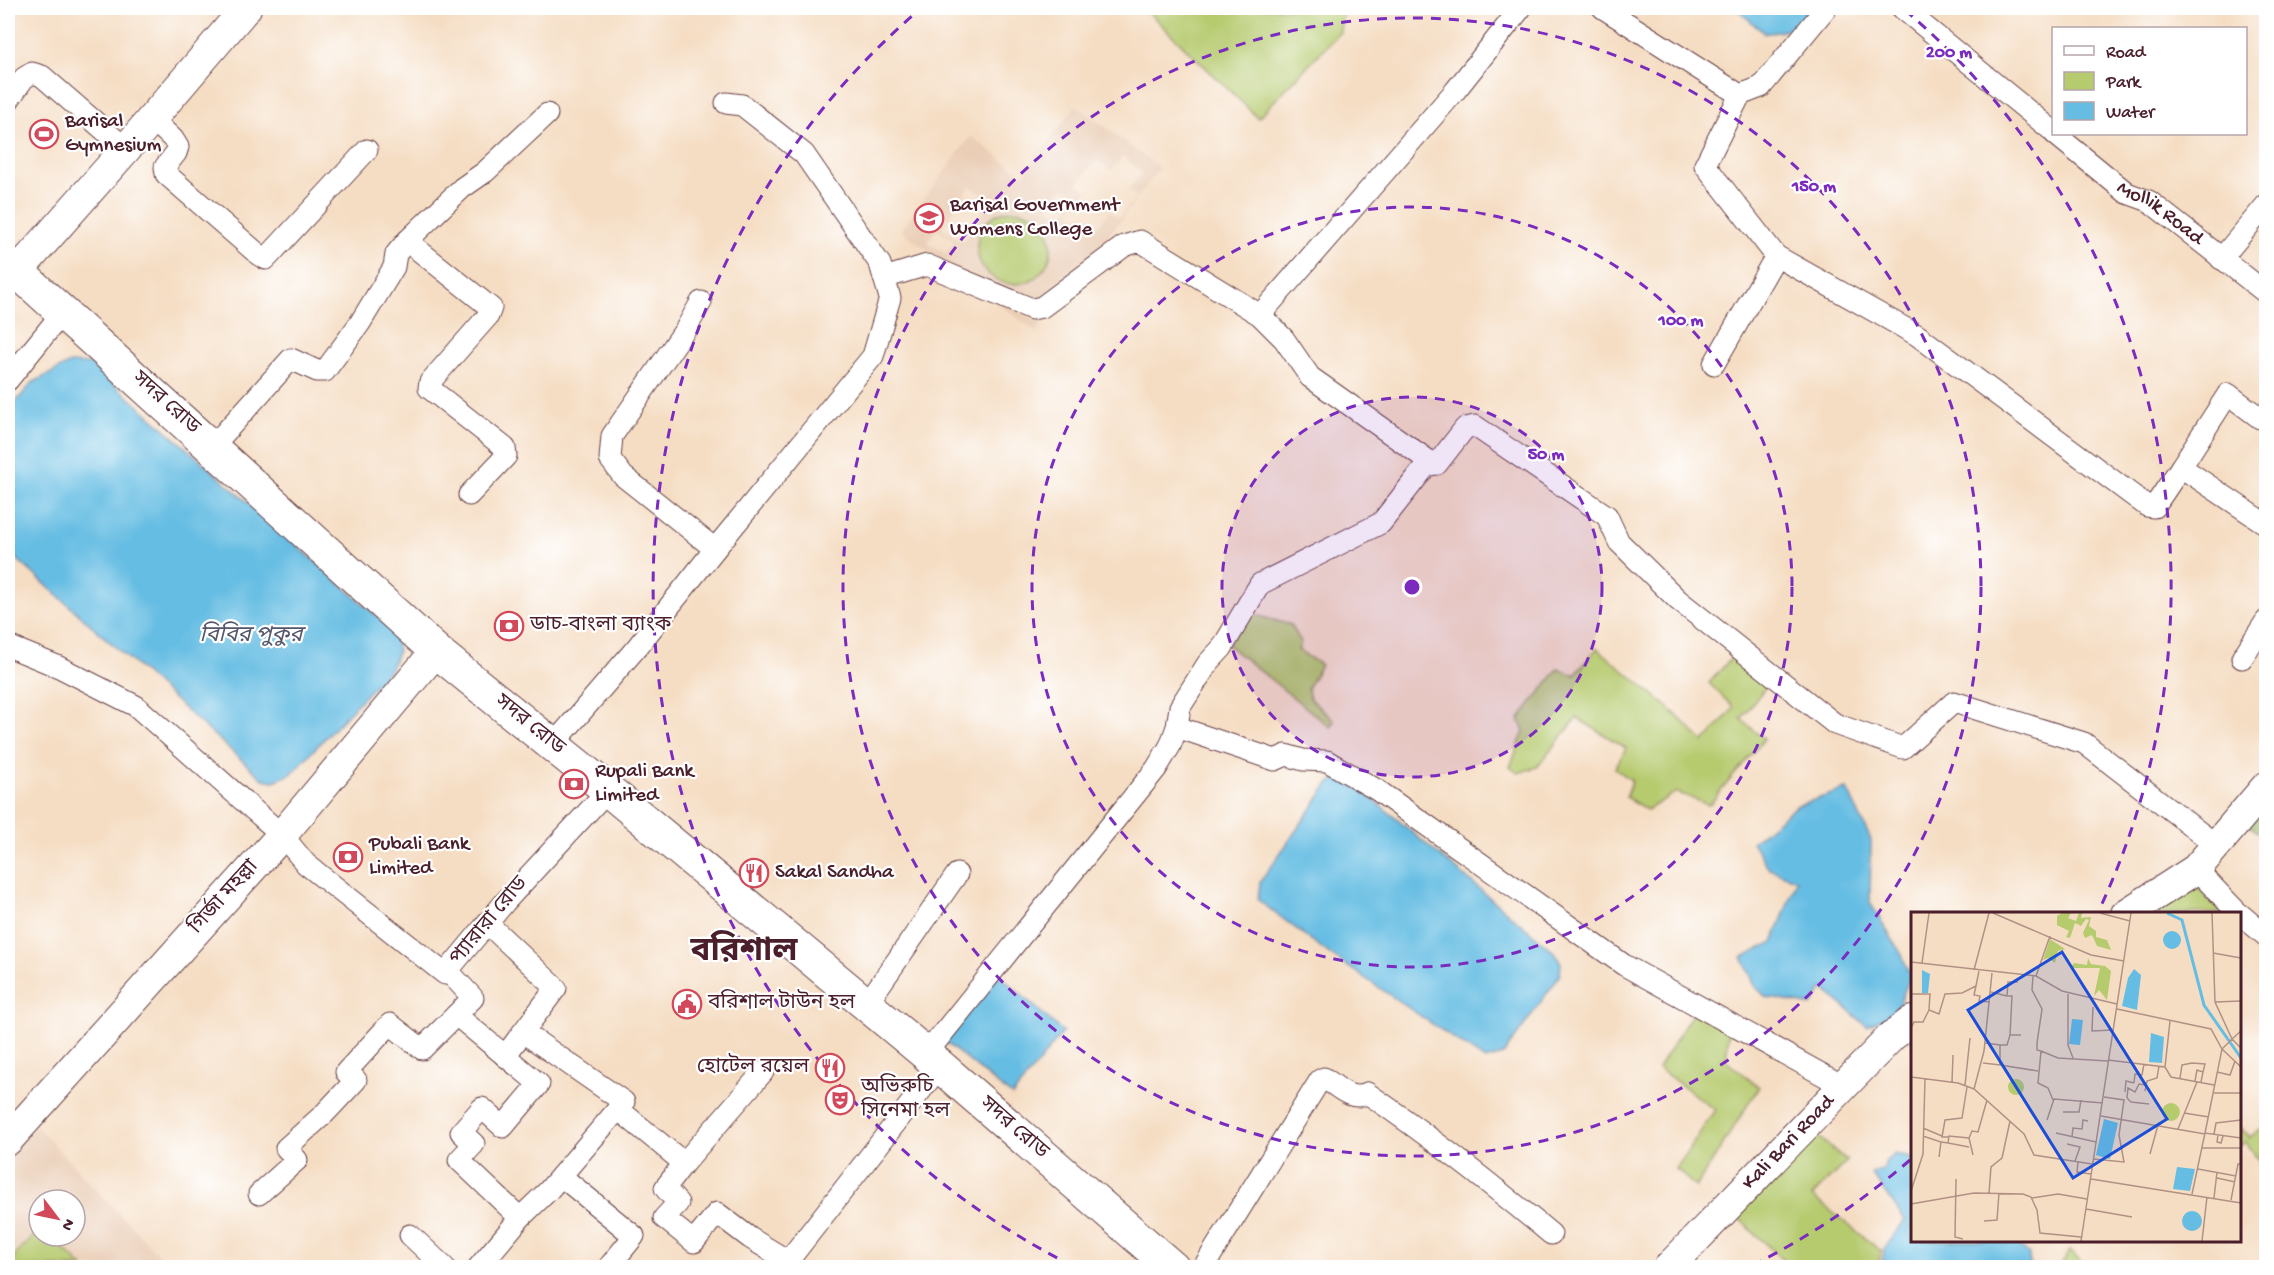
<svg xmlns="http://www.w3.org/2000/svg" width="2274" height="1275" font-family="'Gochi Hand','Noto Sans Bengali',sans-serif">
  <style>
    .built { fill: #eaceb6; fill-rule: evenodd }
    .green { fill: #b6ca6e; stroke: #80744c; stroke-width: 1.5 }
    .forest { fill: #90ae61; stroke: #6d6646; stroke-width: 1.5 }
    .water { fill: #66bde3; stroke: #586e87; stroke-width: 1.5 }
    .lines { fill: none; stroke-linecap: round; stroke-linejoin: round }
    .street-casing { stroke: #643c42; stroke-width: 23 }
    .secondary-casing { stroke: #643c42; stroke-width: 32 }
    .primary-casing { stroke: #643c42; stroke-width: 35 }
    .street { stroke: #fff; stroke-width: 21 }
    .secondary { stroke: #fff; stroke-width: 30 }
    .primary { stroke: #fff; stroke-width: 33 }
    .ring { fill: none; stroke: #7b2cbf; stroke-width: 3; stroke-dasharray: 10 8 }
    .labels { text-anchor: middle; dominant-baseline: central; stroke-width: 4.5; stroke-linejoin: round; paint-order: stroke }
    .poi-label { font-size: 21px; fill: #4a1f2b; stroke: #fff; text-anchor: start }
    .street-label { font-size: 21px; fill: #4a1f2b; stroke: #fff }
    .water-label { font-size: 22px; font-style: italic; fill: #54566b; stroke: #fff }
    .town-label { font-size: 33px; font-weight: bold; fill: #4a1f2b; stroke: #fff }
    .inset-river { fill: none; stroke: #66bde3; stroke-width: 3 }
    .inset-road { fill: none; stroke: #b19186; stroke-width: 1.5 }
    .view { fill: #1d4ed8; fill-opacity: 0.15; stroke: #1d4ed8; stroke-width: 3 }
    .inset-edge { fill: none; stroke: #4a1f2b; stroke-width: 3 }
    .centre { fill: #7b2cbf; stroke: #fff; stroke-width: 3 }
    .ring-label { font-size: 18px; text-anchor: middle; font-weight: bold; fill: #7b2cbf; stroke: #fff; stroke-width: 4.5; stroke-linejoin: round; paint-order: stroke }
  </style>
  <rect width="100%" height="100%" fill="#fff"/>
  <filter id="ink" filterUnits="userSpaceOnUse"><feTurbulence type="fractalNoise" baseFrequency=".0167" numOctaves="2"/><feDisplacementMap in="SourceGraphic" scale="12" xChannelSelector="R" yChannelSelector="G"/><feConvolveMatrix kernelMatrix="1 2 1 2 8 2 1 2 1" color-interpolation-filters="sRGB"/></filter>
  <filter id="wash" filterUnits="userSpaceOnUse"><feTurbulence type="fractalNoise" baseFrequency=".008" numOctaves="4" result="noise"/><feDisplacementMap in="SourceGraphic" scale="24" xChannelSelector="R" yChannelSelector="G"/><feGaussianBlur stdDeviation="1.35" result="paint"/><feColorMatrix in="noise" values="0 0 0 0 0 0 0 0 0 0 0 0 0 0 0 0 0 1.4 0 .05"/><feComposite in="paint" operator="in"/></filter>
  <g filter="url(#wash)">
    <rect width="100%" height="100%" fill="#f5ddc3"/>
    <!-- built -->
    <path class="built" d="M 1076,105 L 1160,168 L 1036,332 L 901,230 L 971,136 L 1023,175 ZM 1123,156 L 1142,173 L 1128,190 L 1136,197 L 1119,218 L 1110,211 L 1093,231 L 1070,212 L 1087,191 L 1077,183 L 1097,160 L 1111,171 ZM 970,186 L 990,200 L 963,241 L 942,228 ZM 1064,188 L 1077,198 L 1061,217 L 1049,207 ZM 1004,210 L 1040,219 L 1051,236 L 1051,256 L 1041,273 L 1024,283 L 987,274 L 977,257 L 977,237 L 987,220 ZM 937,229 L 954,241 L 946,254 L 928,242 Z
      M 35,1125 L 170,1267 L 83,1267 L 50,1236 L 75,1236 L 75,1200 L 39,1200 L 39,1230 L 8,1263 L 8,1155 Z"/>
    <!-- green -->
    <path class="green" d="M 1144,8 L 1343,8 L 1340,32 L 1258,118 Z
      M977 247a37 37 0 1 1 74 0a37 37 0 1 1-74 0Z
      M 1248,613 L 1291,625 L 1301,642 L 1298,650 L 1321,665 L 1307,688 L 1310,698 L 1334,721 L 1330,727 L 1228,645 Z
      M 1597,648 L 1669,708 L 1704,742 L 1734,708 L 1709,683 L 1735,654 L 1770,681 L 1741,719 L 1764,739 L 1709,805 L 1676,792 L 1647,810 L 1626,797 L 1632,781 L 1615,768 L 1626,748 L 1577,718 L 1537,767 L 1518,773 L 1510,767 L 1524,731 L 1519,719 L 1558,669 L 1575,675 Z
      M 2196,886 L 2222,913 L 2147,914 Z
      M 1696,1008 L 1729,1029 L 1726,1061 L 1759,1087 L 1696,1187 L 1676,1169 L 1715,1110 L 1658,1068 Z
      M 2266,1125 L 2266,1169 L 2246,1142 L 2240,1146 L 2240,1127 L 2250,1138 Z
      M 1816,1135 L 1847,1161 L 1812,1196 L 1881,1251 L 1878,1267 L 1790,1267 L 1733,1213 Z
      M 39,1230 L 39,1236 L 50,1236 L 83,1267 L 8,1267 L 8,1263 Z
      M 2070,1251 L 2086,1267 L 2059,1267 Z"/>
    <!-- forest -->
    <path class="forest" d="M 2266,796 L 2266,839 L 2245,822 Z"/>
    <!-- water -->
    <path class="water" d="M 1736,8 L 1811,8 C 1796,27 1789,33 1764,33 Z
      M 70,363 L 91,364 L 394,631 L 398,651 L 391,668 L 291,774 L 274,781 L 263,779 L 8,551 L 8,411 L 32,383 Z
      M 1339,776 L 1355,784 L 1554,952 L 1561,963 L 1560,975 L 1503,1055 L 1485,1060 L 1331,955 L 1258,900 L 1260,882 L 1328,785 Z
      M 1847,789 L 1871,840 L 1870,903 L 1902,955 L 1910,976 L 1897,1011 L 1867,1026 L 1823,988 L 1812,1006 L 1766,997 L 1756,987 L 1742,957 L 1773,942 L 1797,880 L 1769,869 L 1752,842 L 1796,806 Z
      M 996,972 L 1063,1032 L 1012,1096 L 944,1041 Z
      M 1895,1154 L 1912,1157 L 1912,1240 L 2014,1241 L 2029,1255 L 2030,1267 L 1882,1267 L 1884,1250 L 1905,1220 L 1871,1173 L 1883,1170 L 1886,1161 Z"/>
  </g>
  <g filter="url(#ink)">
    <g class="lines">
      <!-- street casing -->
      <g class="street-casing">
        <g id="street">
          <path d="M 1603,8 L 1740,95 L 1761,87 L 1826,8"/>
          <path d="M 1902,8 L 2054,132"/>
          <path d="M 8,101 L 24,78 L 32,73 L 42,76 L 126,149"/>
          <path d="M 151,118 L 173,139 L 178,147 L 176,153 L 165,167 L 166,174 L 259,255 L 266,259 L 367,150"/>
          <path id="s1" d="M 2055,134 L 2127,193 L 2149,201 L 2266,293"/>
          <path d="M 407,241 L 491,308 L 488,316 L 430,382 L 429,388 L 505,448 L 506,456 L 469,495"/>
          <path d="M 1776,256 L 1917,335 L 2147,506 L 2154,507 L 2181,467"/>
          <path d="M 2221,259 L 2266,205"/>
          <path d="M 884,278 L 927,265 L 1032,309 L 1042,307 L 1124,246 L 1140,241 L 1260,315 L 1284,339 L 1310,377 L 1429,461 L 1437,464 L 1465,428 L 1475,426 L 1607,516 L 1619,542 L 1678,600 L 1835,724 L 1903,748 L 1954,702 L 2084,743 L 2216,845"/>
          <path d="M 701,302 L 687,327 L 612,436 L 610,459 L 623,476 L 715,549"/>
          <path d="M 1260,315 L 1455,91 L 1521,8"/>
          <path d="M 1714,364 L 1776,256 L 1705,165 L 1740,95"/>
          <path d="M 8,380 L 63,312"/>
          <path d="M 2266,412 L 2260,418 L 2228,394 L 2181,467 L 2266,524"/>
          <path d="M 212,447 L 291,359 L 317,371 L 325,371 L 360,323 L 394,267 L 396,254 L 407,241 L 462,188 L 485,172 L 547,114"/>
          <path d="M 8,646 L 59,667 L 136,706 L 282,835 L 306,864 L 445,974 L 505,902 L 608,790"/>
          <path d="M 2242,658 L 2266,621"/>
          <path d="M 1177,727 L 1275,760 L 1286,755 L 1303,760 L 1327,761 L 1377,790 L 1624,965 L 1843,1086"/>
          <path d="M 553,745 L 638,646 L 715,549 L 873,356 L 890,298 L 880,264 L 804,154 L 742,105 L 726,103"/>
          <path d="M 2196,869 L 2239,914"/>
          <path d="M 2240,914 L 2266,936"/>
          <path d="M 487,923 L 556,988 L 505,1056"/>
          <path d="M 866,1005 L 957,874"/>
          <path d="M 456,1015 L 539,1084 L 503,1127 L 482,1108 L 461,1132 L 474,1144 L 459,1160 L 520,1218 L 478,1268"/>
          <path d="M 926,1054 L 1156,769 L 1170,746 L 1177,727 L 1180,707 L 1208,663 L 1222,648 L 1260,584 L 1381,523 L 1426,466 L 1434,464"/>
          <path d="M 618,1109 L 684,1163 L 763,1072"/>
          <path d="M 684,1163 L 665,1188 L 678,1203 L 664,1218 L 694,1242 L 717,1213 L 750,1238 L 788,1261"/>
          <path d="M 561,1176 L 634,1236 L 608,1268"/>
          <path d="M 259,1194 L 297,1160 L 286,1148 L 324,1114 L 356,1080 L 346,1072 L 390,1024 L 422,1049 L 473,998 L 448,971"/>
          <path d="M 520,1218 L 548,1191 L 624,1102 L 523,1032"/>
          <path d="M 410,1235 L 445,1268"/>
          <path d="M 795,1268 L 788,1261 L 940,1066"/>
          <path d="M 1203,1268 L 1320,1080 L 1324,1078 C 1337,1086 1352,1103 1367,1093 C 1431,1137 1491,1184 1551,1234"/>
        </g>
      </g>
      <!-- secondary casing -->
      <g class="secondary-casing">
        <g id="secondary">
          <path d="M 18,271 L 126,149 L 246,8"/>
          <path d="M 2126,914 L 2196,869 L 2266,787"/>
          <path d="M 8,1140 L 282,835 L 436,651"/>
          <path id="s2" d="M 1668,1268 L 1892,1036 L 1912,1021"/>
        </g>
      </g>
      <!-- primary casing -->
      <g class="primary-casing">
        <path id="primary" d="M 8,263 L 436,651 L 608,790 L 926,1054 L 1173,1268"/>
      </g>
      <!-- street -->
      <use href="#street" class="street"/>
      <!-- secondary -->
      <use href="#secondary" class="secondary"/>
      <!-- primary -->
      <use href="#primary" class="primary"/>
    </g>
  </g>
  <!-- distance rings -->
  <circle cx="1412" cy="587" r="190" fill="#7b2cbf" fill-opacity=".12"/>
  <g class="ring">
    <circle cx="1412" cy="587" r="190"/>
    <circle cx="1412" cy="587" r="380"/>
    <circle cx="1412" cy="587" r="569"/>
    <path d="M1910 1160A759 759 0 0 1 1751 1266M1073 1266A759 759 0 0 1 919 10M1905 10A759 759 0 0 1 2100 908"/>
  </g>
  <!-- icons -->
  <defs>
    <g id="stadium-ring" transform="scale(1.5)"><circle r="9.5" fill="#fff" stroke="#d1495b" stroke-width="1.5"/><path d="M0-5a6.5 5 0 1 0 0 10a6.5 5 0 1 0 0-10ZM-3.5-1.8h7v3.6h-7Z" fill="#d1495b"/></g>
    <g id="school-ring" transform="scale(1.5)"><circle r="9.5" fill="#fff" stroke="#d1495b" stroke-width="1.5"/><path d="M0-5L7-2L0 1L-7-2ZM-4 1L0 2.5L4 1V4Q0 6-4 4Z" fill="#d1495b"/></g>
    <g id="bank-ring" transform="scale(1.5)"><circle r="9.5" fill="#fff" stroke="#d1495b" stroke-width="1.5"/><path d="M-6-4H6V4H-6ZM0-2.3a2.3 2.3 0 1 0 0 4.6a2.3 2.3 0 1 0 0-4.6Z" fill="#d1495b"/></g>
    <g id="restaurant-ring" transform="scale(1.5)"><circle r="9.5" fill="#fff" stroke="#d1495b" stroke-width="1.5"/><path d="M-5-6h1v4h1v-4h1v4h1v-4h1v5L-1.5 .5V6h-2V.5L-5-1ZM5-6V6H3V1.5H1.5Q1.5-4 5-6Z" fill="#d1495b"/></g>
    <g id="civic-ring" transform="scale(1.5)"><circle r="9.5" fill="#fff" stroke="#d1495b" stroke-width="1.5"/><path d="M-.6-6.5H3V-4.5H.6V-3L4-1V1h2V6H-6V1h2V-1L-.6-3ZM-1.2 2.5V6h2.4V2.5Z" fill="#d1495b"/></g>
    <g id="theatre-ring" transform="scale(1.5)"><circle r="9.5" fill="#fff" stroke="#d1495b" stroke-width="1.5"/><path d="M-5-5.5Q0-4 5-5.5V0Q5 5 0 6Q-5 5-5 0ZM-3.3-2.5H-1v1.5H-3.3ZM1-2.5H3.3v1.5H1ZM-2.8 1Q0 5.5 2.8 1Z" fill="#d1495b"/></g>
  </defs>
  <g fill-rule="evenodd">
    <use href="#stadium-ring" x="44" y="134"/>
    <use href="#school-ring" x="929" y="218"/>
    <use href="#bank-ring" x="509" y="626"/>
    <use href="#bank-ring" x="574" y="784"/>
    <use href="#bank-ring" x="348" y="857"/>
    <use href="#restaurant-ring" x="754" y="873"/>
    <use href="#civic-ring" x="687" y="1004"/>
    <use href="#restaurant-ring" x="830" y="1068"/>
    <use href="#theatre-ring" x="840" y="1100"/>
  </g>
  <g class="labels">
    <!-- poi labels -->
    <g class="poi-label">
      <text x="65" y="122">Barisal<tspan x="65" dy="24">Gymnesium</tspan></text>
      <text x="950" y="206">Barisal Government<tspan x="950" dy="24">Womens College</tspan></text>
      <text x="530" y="626">ডাচ-বাংলা ব্যাংক</text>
      <text x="595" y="772">Rupali Bank<tspan x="595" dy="24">Limited</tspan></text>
      <text x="369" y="845">Pubali Bank<tspan x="369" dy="24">Limited</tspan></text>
      <text x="775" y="873">Sakal Sandha</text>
      <text x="708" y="1004">বরিশাল টাউন হল</text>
      <text x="809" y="1068" text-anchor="end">হোটেল রয়েল</text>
      <text x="861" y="1088">অভিরুচি<tspan x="861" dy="24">সিনেমা হল</tspan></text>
    </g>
    <!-- street labels -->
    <g class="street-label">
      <text stroke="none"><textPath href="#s1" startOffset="132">Mollik Road</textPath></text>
      <text transform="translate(165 404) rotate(42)">সদর রোড</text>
      <text transform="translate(529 726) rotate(39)">সদর রোড</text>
      <text transform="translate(225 898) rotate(-48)">গির্জা মহল্লা</text>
      <text transform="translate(490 922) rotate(-50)">প্যারারা রোড</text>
      <text transform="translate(1013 1129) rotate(41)">সদর রোড</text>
      <text stroke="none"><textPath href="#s2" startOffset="174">Kali Bari Road</textPath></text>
    </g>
    <!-- water labels -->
    <g class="water-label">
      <text x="251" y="637">বিবির পুকুর</text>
    </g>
    <!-- town labels -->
    <g class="town-label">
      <text x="744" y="954">বরিশাল</text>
    </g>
  </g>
  <!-- overview -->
  <g transform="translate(1911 912)">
    <rect width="330" height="330" fill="#f5ddc3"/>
    <path d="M 151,1 L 160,1 L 157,6 L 165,9 L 168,1 L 171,1 L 170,6 L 180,5 L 178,14 L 185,19 L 185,25 L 196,28 L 200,38 L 186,34 L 181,23 L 174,26 L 172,21 L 178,8 L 175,7 L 170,14 L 164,11 L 159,26 L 155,25 L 158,19 L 146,13 L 146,4 ZM 139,27 L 154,37 L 147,39 L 144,51 L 137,46 L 132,48 ZM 177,46 L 180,52 L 194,54 L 200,59 L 196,88 L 188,78 L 183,84 L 189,56 L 159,56 L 163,51 L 176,53 ZM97 175a8 8 0 1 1 16 0a8 8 0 1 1-16 0ZM251 200a9 9 0 1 1 18 0a9 9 0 1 1-18 0Z" fill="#b6ca6e"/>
    <path d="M252 28a9 9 0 1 1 18 0a9 9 0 1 1-18 0ZM 223,57 L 230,63 L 226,98 L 211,94 L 217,66 ZM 11,58 L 19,62 L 17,81 L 11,81 ZM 161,107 L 172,108 L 169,133 L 158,132 ZM 240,121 L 253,125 L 251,151 L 238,150 ZM 193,207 L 207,211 L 199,247 L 185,243 ZM 266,255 L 284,257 L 279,279 L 262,277 ZM271 309a10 10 0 1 1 20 0a10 10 0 1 1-20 0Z" fill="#66bde3"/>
    <path class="inset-river" d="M 256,1 L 271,8 L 293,93 L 330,146"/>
    <path class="inset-road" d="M 82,1 L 180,43 L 213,49M 189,1 L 219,9M 302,41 L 330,46M 0,50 L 125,64 L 151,79 L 206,92M 11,51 L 18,1M 63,58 L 78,1M 122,64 L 121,78 L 131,97 L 126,131 L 126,138 L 130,139 L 127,171 L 137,176 L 142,188M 125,64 L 139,24M 65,74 L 63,83 L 69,84 L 68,89 L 79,90M 80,80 L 96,84 L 97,70 L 107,70M 157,80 L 157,133 L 162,146M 0,82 L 19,82 L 18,98 L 28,102 L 34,82 L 51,81 L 65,74 L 68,59M 97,84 L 101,84 L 99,123M 304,90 L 330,89M 182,95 L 181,119 L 202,118M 206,97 L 300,117 L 311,137 L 330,155M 0,116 L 3,110 L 12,110 L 18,98M 330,119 L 321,127 L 330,136M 89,133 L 96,133 L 99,123 L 110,123M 130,139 L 147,146 L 197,149M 197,148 L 254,155 L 260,165 L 303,173M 72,151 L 89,153 L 89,133 L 74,131M 89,153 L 127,159M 254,155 L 259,109M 306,160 L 319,163 L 324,149M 0,165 L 47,171 L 63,177 L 113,222 L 123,243 L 181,252M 269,166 L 271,153 L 281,151 L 294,152 L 292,160M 284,169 L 286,158 L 292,160 L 290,170M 41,170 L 42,143M 223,171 L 224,162 L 231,163 L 233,152M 54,173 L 59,126M 63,177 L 73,139 L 81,61M 234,179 L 236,169 L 246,166 L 248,154M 214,180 L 215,169 L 223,171M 302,181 L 330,181M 216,186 L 217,176 L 224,180 L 228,172 L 235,173M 216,186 L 220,190 L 238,192M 152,200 L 168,200 L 170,188M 273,201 L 298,205M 190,204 L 294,222M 136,208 L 143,187 L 192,191M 12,216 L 31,224M 267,217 L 286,170M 145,221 L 185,230M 294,221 L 311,137 L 321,127 L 304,90 L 301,1M 303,222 L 305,211 L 330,208M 307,223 L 306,230 L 310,231 L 312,224M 12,224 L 30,230 L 28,245M 37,225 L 31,225 L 34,208 L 51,206 L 56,175M 161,225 L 162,216 L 171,217 L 172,208 L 177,209M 58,226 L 61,219 L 67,220 L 76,188M 30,230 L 37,231 L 38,224 L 58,226 L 62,243M 37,231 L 58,235M 156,232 L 169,235 L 164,249M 291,236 L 330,236M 239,242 L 247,213M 182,247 L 213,250 L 208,223 L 213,188 L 193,185M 167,250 L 166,260 L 180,262M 287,257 L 325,264M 306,266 L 324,270M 45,267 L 44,325 L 52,327M 180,267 L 330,291M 0,279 L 12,242 L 14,167M 78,281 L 80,255 L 91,246 L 99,209M 281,282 L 294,221 L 330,226M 121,286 L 147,282 L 176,287M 303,286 L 306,260M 320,288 L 327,252 L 330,252M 0,292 L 63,281 L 112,282 L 120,285 L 126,298 L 129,321 L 170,325M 175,297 L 221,305M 73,309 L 86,308 L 88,281M 170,329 L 220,1M 291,329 L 296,285"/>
    <path class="view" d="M 151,40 L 256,207 L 162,266 L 57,98 Z"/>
    <rect width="330" height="330" class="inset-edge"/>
  </g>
  <circle cx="1412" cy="587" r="9" class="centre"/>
  <g class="ring-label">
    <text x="1949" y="57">200 m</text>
    <text x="1814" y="191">150 m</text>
    <text x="1681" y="325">100 m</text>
    <text x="1546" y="459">50 m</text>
  </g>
  <!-- margin -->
  <rect width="2274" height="1275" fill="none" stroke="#fff" stroke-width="30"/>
  <!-- legend -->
  <rect x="2052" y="27" width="195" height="108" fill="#ffffff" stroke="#b7a5aa" stroke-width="1.5"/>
  <rect x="2064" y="46" width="30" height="9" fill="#ffffff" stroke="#b7a5aa" stroke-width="1.5"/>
  <text x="2106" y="57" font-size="18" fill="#4a1f2b">Road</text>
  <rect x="2064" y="72" width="30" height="18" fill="#b6ca6e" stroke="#b7a5aa" stroke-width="1.5"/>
  <text x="2106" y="87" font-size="18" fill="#4a1f2b">Park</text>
  <rect x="2064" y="102" width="30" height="18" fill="#66bde3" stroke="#b7a5aa" stroke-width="1.5"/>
  <text x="2106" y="117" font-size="18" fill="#4a1f2b">Water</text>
  <!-- north arrow -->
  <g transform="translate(57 1218) rotate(122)"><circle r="28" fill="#ffffff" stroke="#b7a5aa" stroke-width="1.5"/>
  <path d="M0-4.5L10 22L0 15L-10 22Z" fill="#d1495b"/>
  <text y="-9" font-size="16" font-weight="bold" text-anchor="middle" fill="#4a1f2b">N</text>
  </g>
</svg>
